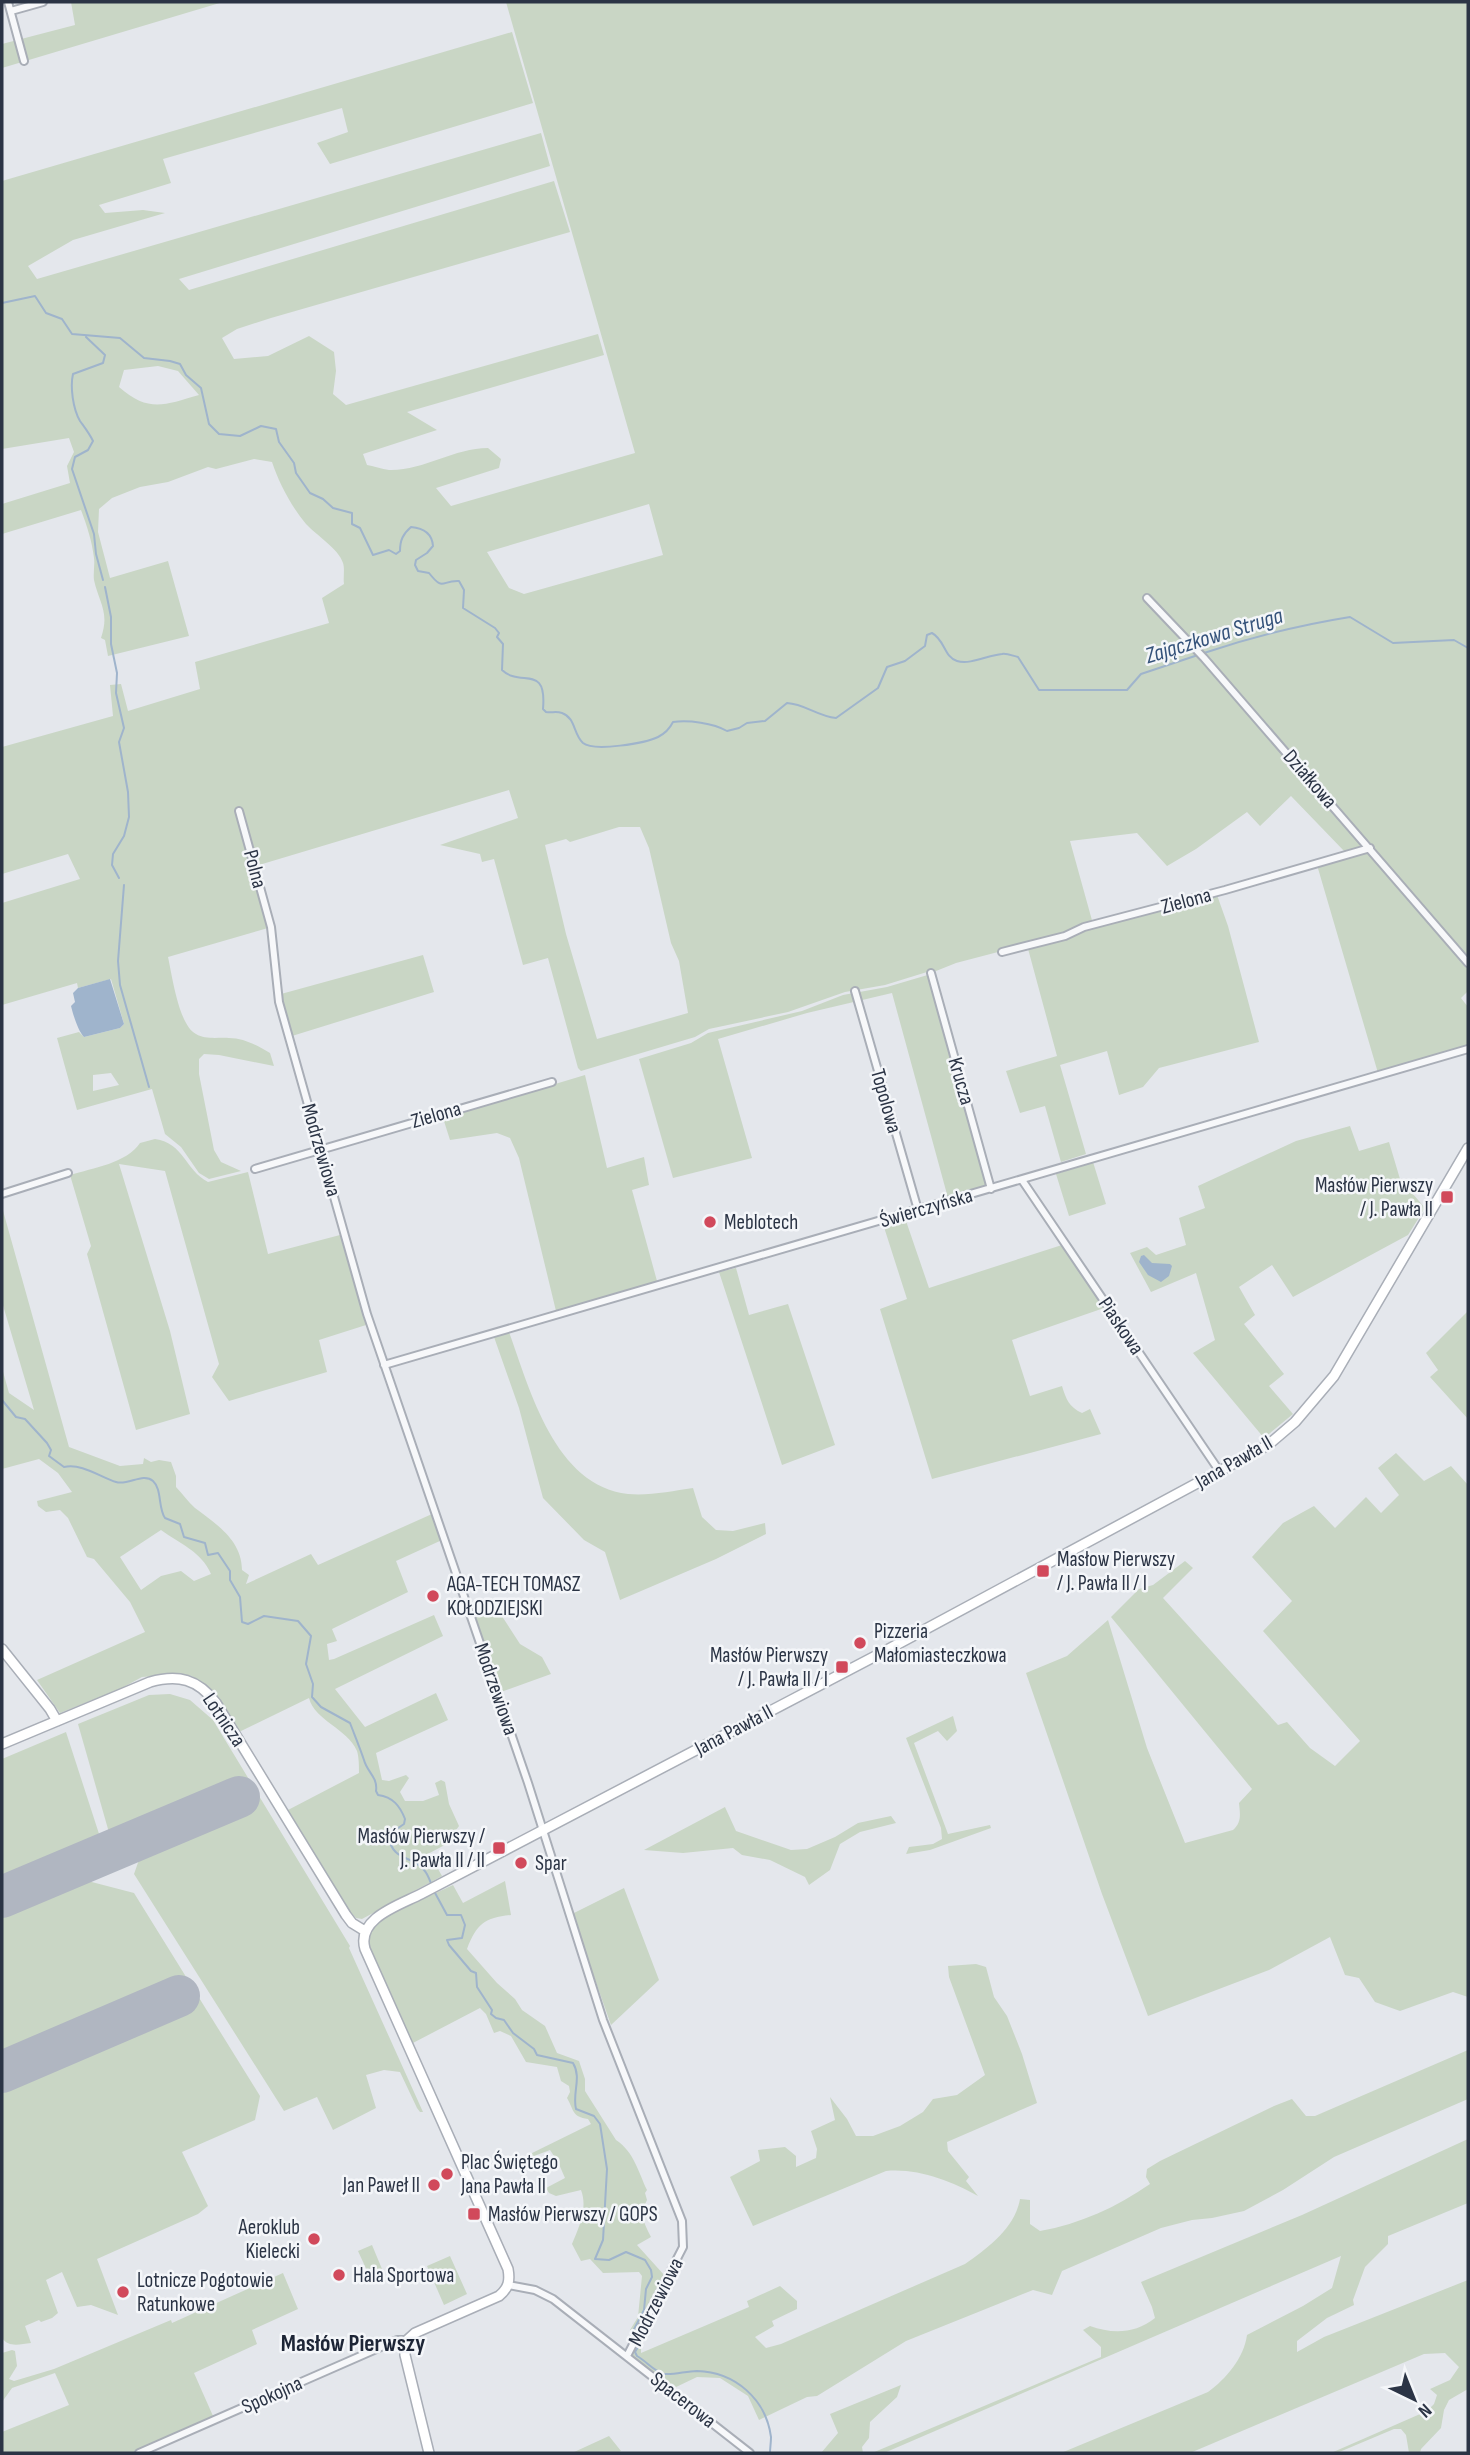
<svg xmlns="http://www.w3.org/2000/svg" width="1470" height="2455" font-family="'Sofia Sans Condensed',sans-serif">
<rect width="100%" height="100%" fill="#e4e7ec"/>
<!-- green -->
<path fill="#c9d6c5" fill-rule="evenodd" d="M71 2H223L2 68V44L75 25Z
M506 2H1468V959L1365 847 1345 852 1291 796 1260 826 1247 812 1196 849 1167 866 1137 833 1070 841 1093 924 1217 895 1228 926 1259 1042 1159 1068 1143 1087 1119 1095 1107 1051 1060 1065 1086 1154 1061 1162 1045 1106 1020 1113 1006 1071 1057 1056 1027 945 1044 940 956 963 931 973 927 972 885 985 845 992 788 1012 709 1029 695 1037 581 1071 578 1068 548 958 523 965 494 859 482 862 480 854 440 845 518 818 509 790 252 867 268 928 168 957C172 975 179 1026 196 1034 206 1040 219 1037 229 1038 244 1038 258 1046 270 1053L274 1066 219 1055 204 1054 199 1059V1074L214 1150 221 1162 241 1171 209 1179 199 1173 181 1147 165 1134 152 1089 77 1110 57 1038 79 1032 84 1037 120 1028 124 1024 111 979 78 988 77 983 2 1005V903L80 879 68 854 2 874V747L113 716 110 685 121 684 128 711 200 689 195 662 329 623 322 598 344 584C343 578 345 569 343 563 339 549 316 535 306 524 291 506 279 483 272 462L254 459 216 469 208 467 168 482 140 487 112 498 99 509 98 532 110 578 168 561 189 636 108 656 105 640 101 638C110 612 99 603 94 580 93 573 95 565 94 558 92 541 87 526 81 510L2 534V504L70 483 67 466 74 452 69 438 2 449V181L512 32 533 103 330 164 317 143 348 132 342 108 163 159 171 183 99 205 105 213 143 210 165 213 73 240 28 266 37 279 541 133 550 166 179 279 189 290 554 181 570 232 271 318 237 329 222 338 234 359 268 356 309 336 334 352 336 371 333 394 346 405 598 334 604 355 407 412 437 430 363 454 367 465C373 466 382 469 389 470 423 471 454 448 488 448L501 459 499 468 436 488 451 506 635 453ZM158 366 178 371 199 395C164 405 149 413 119 387L124 370ZM649 504 663 555 524 594 509 588 487 552ZM619 827H640L649 848 671 943 679 961 688 1013 597 1039 566 934 545 845 566 839 570 842ZM111 1073 119 1085 93 1091V1075Z
M1369 852 1468 967V991L1461 998 1468 1007V1045L1378 1073 1317 865Z
M423 955 434 992 292 1036 281 994Z
M931 974 987 1186 948 1198 892 993 807 1013 718 1039 752 1158 673 1178 639 1059 691 1043 708 1033 802 1011 843 995 887 987Z
M585 1075 607 1168 644 1157 649 1185 632 1190 657 1281 556 1311 519 1158 510 1138 497 1133 450 1140 443 1118Z
M1350 1126 1359 1151 1389 1142 1400 1179 1425 1208 1408 1235 1293 1297 1272 1265 1239 1287 1255 1315 1244 1324 1284 1374 1269 1386 1293 1414 1264 1438 1193 1353 1215 1340 1196 1273 1151 1292 1130 1253 1147 1247 1156 1255 1186 1245 1179 1218 1205 1208 1198 1186 1296 1141Z
M155 1139C184 1143 185 1170 208 1182L248 1172 268 1254 340 1235 366 1325 319 1340 327 1372 229 1401 212 1377 219 1364 165 1171 119 1164 170 1331 190 1414 136 1430 87 1254 91 1246 70 1175C93 1168 127 1163 140 1143Z
M1093 1162 1106 1204 1069 1216 1056 1174Z
M2 1207 69 1447 120 1466 143 1464 144 1458 151 1462 159 1460 171 1462 176 1476V1487C182 1493 188 1502 195 1508 216 1524 242 1540 242 1570L249 1575 246 1584 311 1554 318 1565 432 1514 442 1540 396 1561 408 1592 332 1629 337 1641 327 1644 329 1660 334 1659 434 1615 443 1636 335 1689 365 1727 436 1693 448 1720 376 1753 382 1780 389 1781 406 1775 409 1778 400 1792 405 1801H423L439 1795 435 1783 441 1780 445 1782 449 1804 459 1826 454 1833 456 1839 424 1856 434 1862 442 1876 362 1919 356 1918 350 1912 288 1810 359 1773C359 1767 359 1757 357 1751 347 1728 315 1721 309 1698L239 1732 211 1689 192 1676 182 1674 142 1677 120 1689 60 1713 37 1680 145 1632 130 1602 94 1559 87 1557 68 1518 60 1510 46 1512 38 1506 37 1501 72 1492 58 1473 39 1459 2 1469V1368L9 1393 34 1410 2 1302ZM161 1530C180 1544 201 1551 211 1574L194 1581 181 1571 161 1576 141 1590 120 1557Z
M905 1218 929 1288 1062 1245 1104 1308 1012 1340 1030 1396 1062 1386C1066 1399 1069 1407 1082 1413L1090 1409 1101 1434 932 1479 880 1309 907 1299 883 1224Z
M736 1268 749 1315 788 1304 835 1445 782 1465 719 1272Z
M1468 1311V1419L1430 1377 1438 1370 1426 1353Z
M509 1332C530 1390 555 1486 628 1494 649 1496 672 1491 693 1488L702 1517 716 1530 733 1531 765 1523 766 1534 716 1559 620 1600 605 1552 584 1540 543 1498 519 1408 494 1337Z
M1396 1453 1424 1481 1451 1466 1468 1485V1997L1453 1992 1400 2011 1375 2002 1359 1978 1345 1975 1330 1937 1269 1970 1148 2016 1102 1894 1026 1673 1067 1656 1108 1620 1147 1748 1185 1843 1233 1830C1242 1822 1240 1814 1239 1803L1252 1789 1111 1617 1139 1589 1153 1585 1185 1561 1193 1568 1163 1598 1278 1725 1287 1722 1310 1748 1335 1766 1360 1741 1263 1631 1292 1601 1252 1557 1283 1523 1314 1506 1335 1528 1366 1497 1381 1513 1399 1495 1378 1468Z
M494 1604 520 1644 542 1657 551 1674 501 1692 474 1613Z
M170 1694 190 1700 213 1720 350 1946 349 1948 423 2112H420L417 2108 400 2072 384 2070 366 2075 376 2108 333 2130 317 2097 284 2111 134 1874 140 1857 110 1836 78 1724 149 1695Z
M953 1716 957 1731 947 1741 938 1731 914 1743 948 1834 990 1825 991 1828 930 1850 906 1854 909 1847 933 1844 942 1839 941 1828 906 1738Z
M66 1732 101 1840 2 1882V1759Z
M725 1807 736 1831 791 1850 807 1849 835 1837 858 1823 891 1816 896 1823 860 1832 840 1844 830 1870 809 1885 805 1877 770 1860 742 1855 733 1848 683 1853 644 1850Z
M84 1880 134 1893 260 2096 255 2120 182 2152 208 2206 198 2214 97 2259 118 2315 91 2305 77 2307 62 2272 46 2280 58 2313 52 2318 41 2322 39 2320 25 2326 31 2343C20 2344 9 2348 2 2338V1914Z
M505 1881 511 1915C485 1918 477 1923 467 1949L497 1983 515 1999 522 2010 545 2026 557 2053 579 2061 585 2079V2091L616 2140C634 2152 638 2171 647 2190L645 2193 647 2200C639 2215 644 2223 651 2237L637 2245 665 2276 636 2335 630 2330 638 2317 642 2276 639 2272 603 2273 590 2259 581 2261 572 2244C579 2227 588 2208 581 2190L556 2196 549 2193 546 2188 565 2178 558 2162 550 2150 526 2159V2156L591 2124 588 2119C572 2117 574 2110 567 2098L570 2092 569 2086 561 2081 557 2067 526 2062 511 2036 500 2031 494 2033 486 2014 480 2008 411 2044 369 1950V1933L373 1925 382 1918 453 1885 463 1903Z
M624 1888 659 1980 611 2025 572 1914Z
M976 1964 986 1967 994 1997 1007 2016 1022 2054 1037 2103 947 2142 948 2151 969 2177 966 2181 978 2196C951 2181 918 2168 886 2171L753 2226 730 2177 760 2161 758 2150 785 2147 796 2156V2167L816 2158 817 2149 811 2131 835 2120 830 2097 847 2119 856 2136H873L900 2126 923 2112 933 2099 957 2095 985 2075 949 1977 948 1966Z
M1468 2050V2099L1334 2157 1283 2190 1244 2211 1212 2218 1192 2220 1161 2228 1062 2271 1052 2295 1033 2290 906 2341 817 2396 807 2397 759 2420 748 2396 720 2378 697 2377 674 2388 632 2356 641 2338V2353L749 2307 747 2301 780 2286 797 2301V2309L772 2321 774 2326 755 2337 766 2348 781 2344 965 2264C988 2248 1015 2228 1020 2199L1030 2200V2224L1040 2231C1080 2224 1117 2207 1150 2184L1146 2177 1147 2169 1160 2161 1274 2106 1292 2099 1306 2116H1315Z
M1468 2139V2203L1388 2236V2244L1365 2267 1353 2300 1354 2305 1327 2318 1297 2341V2352L1324 2337 1468 2280V2389L1449 2400 1444 2410 1441 2428 1421 2449 1420 2453H1409L1406 2435 1401 2429H1394L1337 2453H1331L1427 2411 1434 2404 1437 2395 1430 2389 1450 2380 1459 2367 1445 2353 1424 2354 1190 2453H1061L1208 2392C1226 2379 1244 2358 1247 2335L1303 2306 1332 2288 1341 2256 884 2453H872L1101 2357V2347L1083 2330 1090 2326C1112 2334 1135 2334 1155 2318L1152 2307 1141 2282 1302 2215Z
M352 2242 283 2273 298 2309 252 2330 257 2344 194 2373 213 2416 132 2453H2V2432L69 2405 55 2373 12 2388 2 2402V2353L12 2350 15 2351 17 2366 9 2379 14 2381 54 2369 171 2320 172 2323Z
M372 2245 382 2269 369 2275 358 2251Z
M450 2256 467 2294 444 2305 427 2266Z
M901 2385 897 2397 870 2422 869 2438 862 2447 863 2453H821L838 2433 830 2414Z
M609 2436 621 2451 617 2453H572Z"/>
<!-- water -->
<path fill="#9fb4cc" d="M110 979 124 1024 120 1028 84 1037C78 1031 73 1014 71 1006L75 1002 73 993 78 988Z
M1144 1255 1152 1263 1170 1264 1172 1266 1169 1276 1161 1282 1148 1275 1139 1262 1141 1256Z"/>
<g fill="none" stroke-linecap="round" stroke-linejoin="round">
<!-- stream -->
<path stroke="#9fb4cc" stroke-width="2" d="M2 303 35 296 46 313 62 319 72 334 120 338 144 358 170 361 180 364 186 375 201 388 209 424 219 434 240 436 261 426 276 429 279 442 294 463 296 473 310 493 323 499 333 508 352 513V524L360 528 373 555 389 550 396 554 400 551C400 540 403 534 411 527 423 528 432 533 433 546L427 553 416 560 415 565 418 571 429 573C444 592 441 580 459 581L464 590 463 608 495 628 499 633 497 637 503 644 502 670C521 688 547 663 543 709L546 712C552 713 556 711 562 713 576 718 573 734 583 743 594 752 646 743 658 737 664 734 670 728 673 722 689 720 713 723 727 731L739 728 747 723 765 721 787 703C805 704 817 716 836 718L878 688 887 667 905 661 925 646 927 635 932 633C945 640 944 657 957 661 971 665 988 655 1002 654 1007 653 1013 656 1018 657L1039 690H1127L1141 674 1198 655
M86 337 105 355 103 363 73 374C70 387 73 409 80 421 85 428 89 433 93 441L88 450 75 457 72 469 94 534 96 554 103 580
M105 587 111 617V644L117 673 116 693 124 728 119 742 128 792 129 817 124 836 113 854 112 865 119 878
M1204 653C1252 637 1300 625 1350 617L1393 643 1454 640 1468 648
M124 885 118 961 120 985 149 1087
M2 1400 16 1417 25 1419 47 1443 51 1450 49 1456 64 1467C82 1463 100 1477 116 1482 128 1486 143 1472 153 1481 162 1489 158 1508 165 1518L180 1524 184 1537 205 1543 208 1555 218 1553 230 1571V1580L240 1597 242 1622 248 1624 264 1616 298 1621 311 1636 306 1664 313 1684 312 1697 321 1707 350 1723C355 1736 360 1748 364 1760 367 1772 378 1777 376 1791L378 1795C393 1797 400 1806 405 1819L404 1824 388 1835C393 1863 411 1854 424 1870 428 1874 430 1881 432 1886
M434 1891 447 1915H461L465 1925 462 1938 447 1940 449 1945 471 1971 476 1973 477 1987 492 2010 491 2014 496 2018 504 2020 513 2033 534 2049 537 2055 573 2063C582 2078 572 2093 576 2109L594 2116 600 2124 607 2169 603 2240 595 2259 609 2260 626 2252 645 2260 651 2270 652 2277 646 2289 644 2310 631 2335 632 2339
M635 2343 638 2347 635 2352 637 2356C646 2361 655 2372 664 2374 675 2375 686 2371 697 2371 735 2372 766 2399 771 2437 771 2443 770 2448 770 2453"/>
<!-- runway -->
<path stroke="#b0b6c1" stroke-width="42" d="M2 1897 239 1797
M2 2072 179 1996"/>
<defs>
<path id="street" d="M8 2 24 61
M11 11 43 2
M1147 598 1204 658 1468 963
M239 811 271 927 279 1002 367 1314 528 1783 603 2020 682 2221 683 2247 627 2356
M1002 952 1065 936 1084 927 1225 890 1370 848
M931 973 991 1189
M855 991 918 1210
M255 1169 552 1082
M1022 1180 1220 1472
M2 1194 68 1173
M384 1365 1468 1049
M508 2285 535 2290 553 2299 750 2453
M139 2453 397 2340H406"/>
<path id="secondary" d="M2 1649 50 1709 57 1721
M2 1744 150 1682C178 1674 198 1679 216 1703L346 1915 352 1923 365 1931
M429 2453 405 2355V2342L415 2333 499 2296C509 2288 510 2280 508 2269L365 1949C356 1918 400 1905 421 1894L885 1651 1268 1445 1295 1422 1334 1376 1468 1148"/>
</defs>
<!-- street casing -->
<use href="#street" stroke="#a9aeb7" stroke-width="10"/>
<!-- secondary casing -->
<use href="#secondary" stroke="#a9aeb7" stroke-width="12"/>
<!-- street -->
<use href="#street" stroke="#f7f8fa" stroke-width="6"/>
<!-- secondary -->
<use href="#secondary" stroke="#fff" stroke-width="9"/>
</g>
<!-- markers -->
<g fill="#d1495b" stroke="#f4f6f9" stroke-width="2.5">
<rect x="1440" y="1190" width="14" height="14" rx="3.5"/>
<circle cx="710" cy="1222" r="7"/>
<rect x="1036" y="1564" width="14" height="14" rx="3.5"/>
<circle cx="433" cy="1596" r="7"/>
<circle cx="860" cy="1643" r="7"/>
<rect x="835" y="1660" width="14" height="14" rx="3.5"/>
<rect x="492" y="1841" width="14" height="14" rx="3.5"/>
<circle cx="521" cy="1863" r="7"/>
<circle cx="447" cy="2174" r="7"/>
<circle cx="434" cy="2185" r="7"/>
<rect x="467" y="2207" width="14" height="14" rx="3.5"/>
<circle cx="314" cy="2239" r="7"/>
<circle cx="339" cy="2275" r="7"/>
<circle cx="123" cy="2292" r="7"/>
</g>
<g text-anchor="middle" dominant-baseline="central" stroke-width="5" stroke-linejoin="round" paint-order="stroke">
<!-- street labels -->
<g font-size="21" fill="#2b3445" stroke="#f4f6f9">
<text transform="translate(1310 779) rotate(49)">Działkowa</text>
<text transform="translate(255 869) rotate(75)">Polna</text>
<text transform="translate(1186 901) rotate(-15)">Zielona</text>
<text transform="translate(961 1081) rotate(74)">Krucza</text>
<text transform="translate(886 1101) rotate(74)">Topolowa</text>
<text transform="translate(436 1115) rotate(-16)">Zielona</text>
<text transform="translate(321 1150) rotate(74)">Modrzewiowa</text>
<text transform="translate(926 1208) rotate(-16)">Świerczyńska</text>
<text transform="translate(1121 1326) rotate(56)">Piaskowa</text>
<text transform="translate(1234 1462) rotate(-30)">Jana Pawła II</text>
<text transform="translate(496 1689) rotate(71)">Modrzewiowa</text>
<text transform="translate(224 1720) rotate(56)">Lotnicza</text>
<text transform="translate(734 1730) rotate(-28)">Jana Pawła II</text>
<text transform="translate(656 2302) rotate(-63)">Modrzewiowa</text>
<text transform="translate(272 2395) rotate(-24)">Spokojna</text>
<text transform="translate(683 2400) rotate(38)">Spacerowa</text>
</g>
<!-- poi labels -->
<g font-size="21" fill="#2b3445" stroke="#f4f6f9" text-anchor="start">
<text x="1433" y="1185" text-anchor="end">Masłów Pierwszy<tspan x="1433" dy="24">/ J. Pawła II</tspan></text>
<text x="724" y="1222">Meblotech</text>
<text x="1057" y="1559">Masłow Pierwszy<tspan x="1057" dy="24">/ J. Pawła II / I</tspan></text>
<text x="447" y="1584">AGA-TECH TOMASZ<tspan x="447" dy="24">KOŁODZIEJSKI</tspan></text>
<text x="874" y="1631">Pizzeria<tspan x="874" dy="24">Małomiasteczkowa</tspan></text>
<text x="828" y="1655" text-anchor="end">Masłów Pierwszy<tspan x="828" dy="24">/ J. Pawła II / I</tspan></text>
<text x="485" y="1836" text-anchor="end">Masłów Pierwszy /<tspan x="485" dy="24">J. Pawła II / II</tspan></text>
<text x="535" y="1863">Spar</text>
<text x="461" y="2162">Plac Świętego<tspan x="461" dy="24">Jana Pawła II</tspan></text>
<text x="420" y="2185" text-anchor="end">Jan Paweł II</text>
<text x="488" y="2214">Masłów Pierwszy / GOPS</text>
<text x="300" y="2227" text-anchor="end">Aeroklub<tspan x="300" dy="24">Kielecki</tspan></text>
<text x="353" y="2275">Hala Sportowa</text>
<text x="137" y="2280">Lotnicze Pogotowie<tspan x="137" dy="24">Ratunkowe</tspan></text>
</g>
<!-- water labels -->
<g font-size="23" font-style="italic" fill="#34527a" stroke="#f4f6f9">
<text transform="translate(1214 636) rotate(-17)">Zajączkowa Struga</text>
</g>
<!-- quarter labels -->
<g font-size="24" font-weight="bold" fill="#1d2536" stroke="#f4f6f9">
<text x="353" y="2343">Masłów Pierwszy</text>
</g>
</g>
<!-- border -->
<rect width="1470" height="2455" fill="none" stroke="#2b3445" stroke-width="7"/>
<!-- north arrow -->
<g transform="translate(1414 2399) rotate(137)" stroke="#f4f6f9" stroke-width="5" paint-order="stroke">
<path d="M0-5L12 26L0 18L-12 26Z" fill="#2b3445"/>
<text y="-10" font-size="19" font-weight="bold" text-anchor="middle" fill="#2b3445">N</text>
</g>
</svg>
